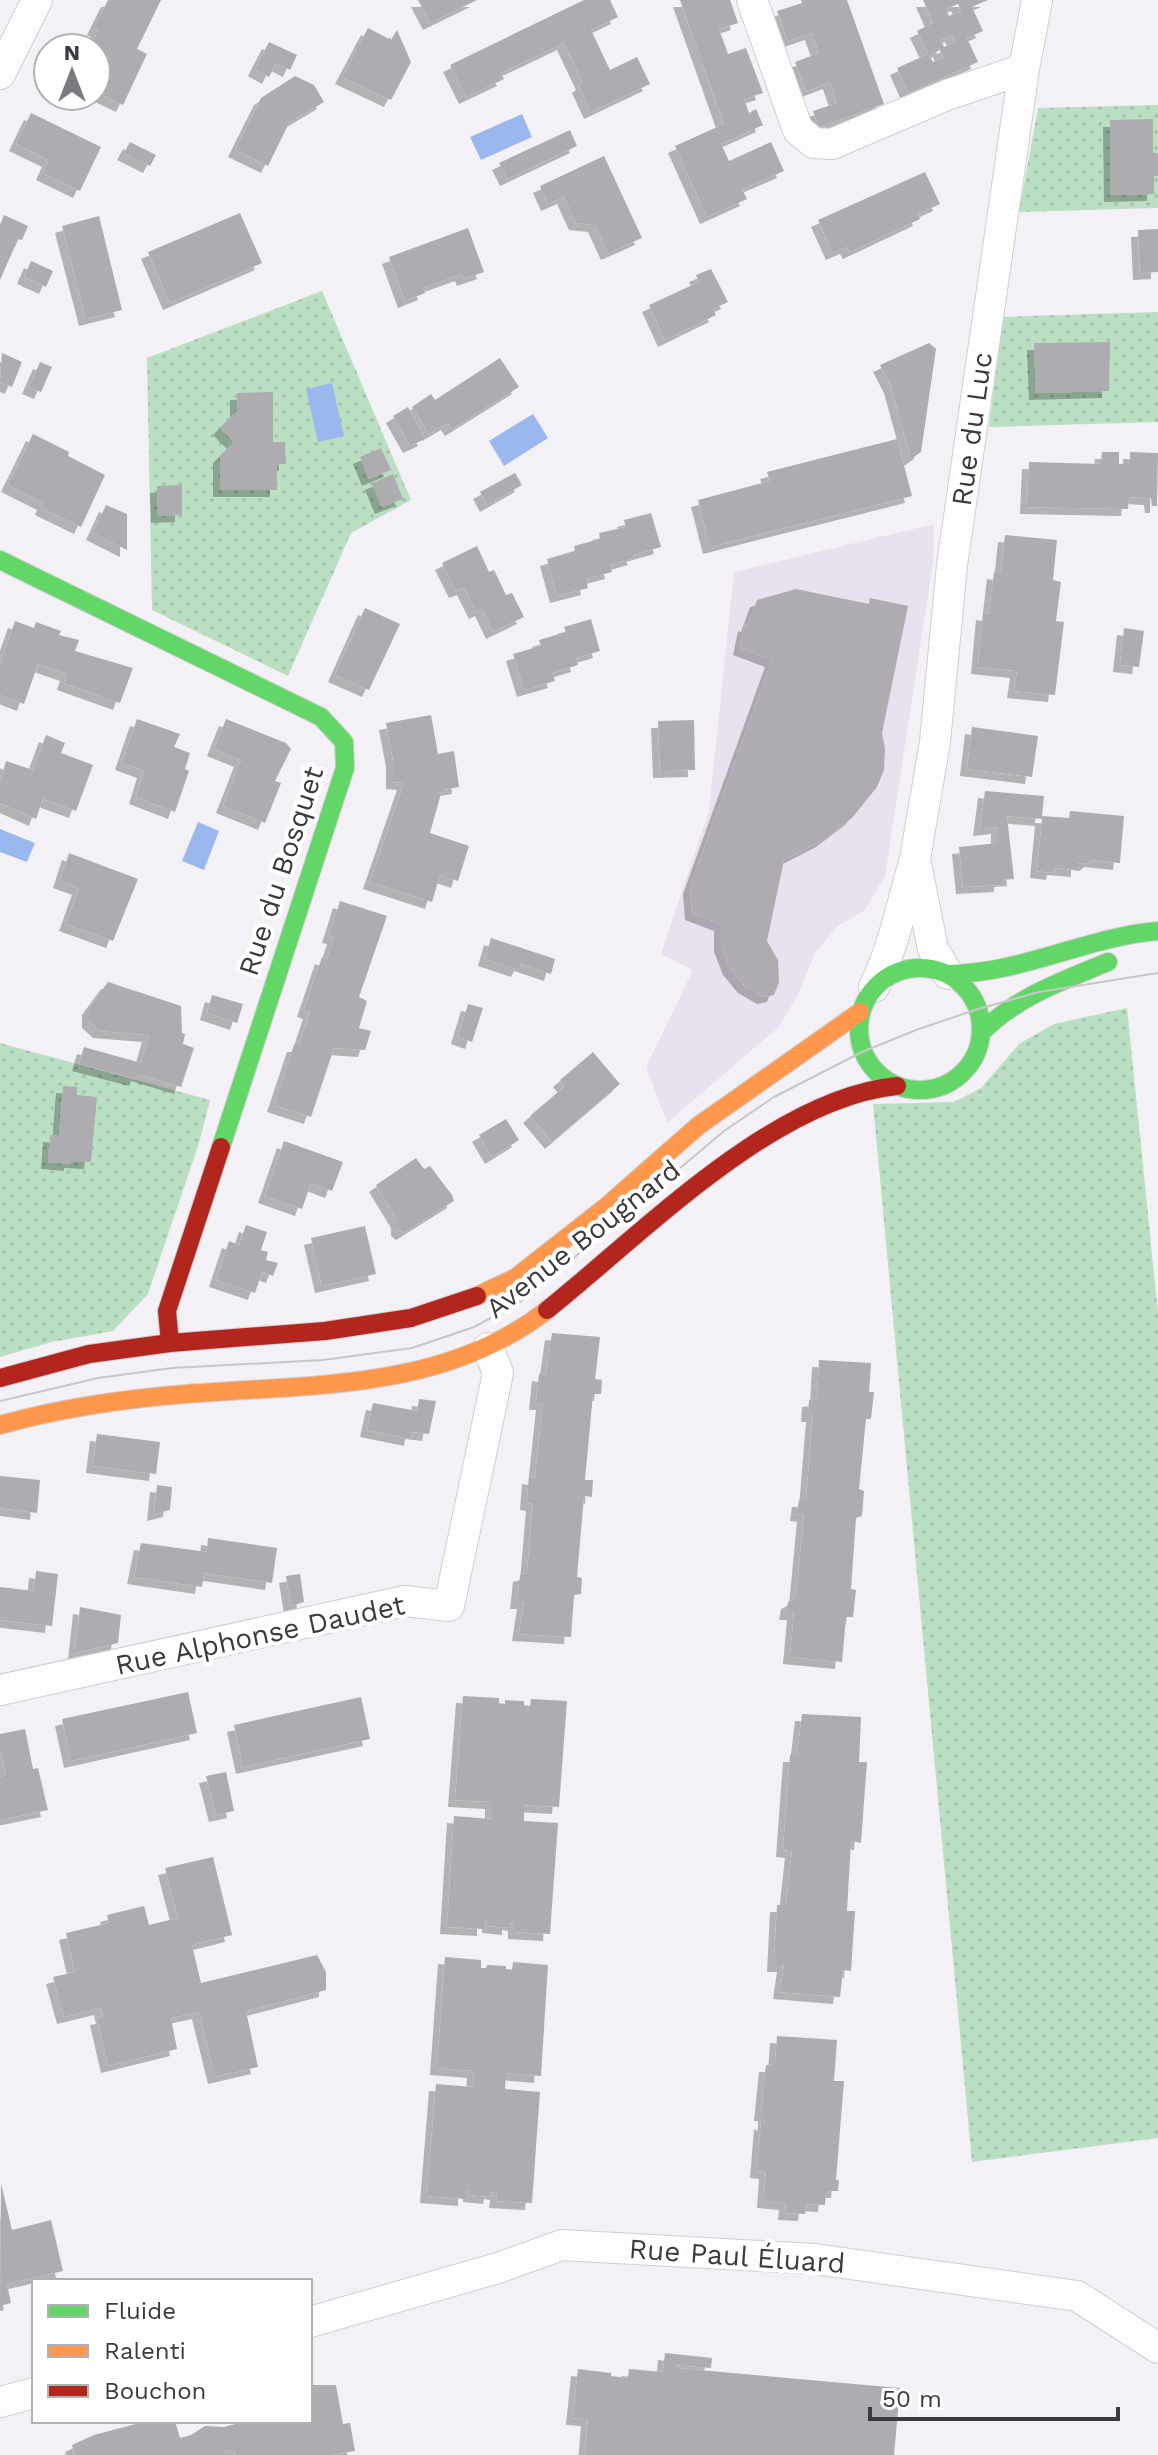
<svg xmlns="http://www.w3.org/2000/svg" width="1158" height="2455" font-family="'Work Sans',sans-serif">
<defs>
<pattern id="park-dots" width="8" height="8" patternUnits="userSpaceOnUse" patternTransform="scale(2)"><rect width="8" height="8" fill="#bbdfc3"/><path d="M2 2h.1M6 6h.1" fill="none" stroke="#a2c0a9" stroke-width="1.8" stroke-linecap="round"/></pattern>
<filter id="shadow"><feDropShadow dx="-7" dy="7" stdDeviation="0" flood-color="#0004"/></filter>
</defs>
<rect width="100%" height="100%" fill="#f4f1f6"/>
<!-- built -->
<path fill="#e9e2ee" d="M934 524 933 563 885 876 865 910 838 926 815 953 799 993 779 1027 667 1123 646 1067 693 970 661 954 709 810 734 572Z"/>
<!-- park -->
<path fill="url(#park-dots)" d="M1158 105V208L1019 212 1038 108Z
M322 291 411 500 351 533 288 676 152 610 147 358Z
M1158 312V422L989 427 1003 317Z
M1127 1008 1158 1313V2138L972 2162 873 1104 954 1102 981 1088 1019 1044 1054 1024Z
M0 1043 210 1100 199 1143 148 1294 113 1331 52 1342 0 1357Z"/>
<!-- water -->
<path fill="#9ab7ee" d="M522 114 532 137 481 160 470 137Z
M332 383 344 436 318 442 306 389Z
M533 414 548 438 504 466 489 441Z
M198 822 219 831 204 870 182 861Z
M0 829 35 843 27 862 0 852Z"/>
<!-- building -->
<path fill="#aeacb0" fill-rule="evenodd" filter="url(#shadow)" d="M108 0H161L137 49 147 54 123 105 96 92V48H89L98 30 94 28Z
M418 0H477L430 23Z
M584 0H610L618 17 591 30 610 70 637 57 650 84 591 112 579 86 583 83 564 43 501 73 504 79 466 97 450 65Z
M680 0H730L738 23 719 29 728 54 746 48 763 93 744 99 749 113 756 109 763 125 721 144 729 161 771 142 784 171 742 189 747 199 707 217 675 146 724 124Z
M801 0H847L884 104 819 127 813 111 837 103 830 82 806 91 795 62 819 53 812 33 788 41 777 11 802 3Z
M923 0H988L972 7 983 31 967 38 978 62 908 93 897 68 928 54 917 31 933 23ZM958 4 961 11 949 16 946 9ZM952 35 955 42 944 47 941 40ZM940 50 943 58 933 62 929 56Z
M368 28 391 40 397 30 411 62 391 100 342 77Z
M269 42 297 55 290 70 276 63 269 77 255 69Z
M295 76 314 85 324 102 289 123 268 166 235 150 261 98Z
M31 113 101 147 80 191 43 173 49 160 16 144Z
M1153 119V153H1158V176H1154V194L1111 195 1110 120Z
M570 130 577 146 507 179 499 163Z
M130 142 156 155 150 166 124 153Z
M604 156 642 238 608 253 595 225 576 223 564 197 548 204 540 186Z
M925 172 940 204 918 214 920 219 850 252 847 247 833 253 818 220Z
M240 213 262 263 170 303 148 252Z
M4 215 28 226 22 240 18 239 0 280V225Z
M99 216 122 310 86 319 62 226Z
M468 228 484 272 464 279 462 274 423 288 425 293 405 301 389 257Z
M1158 229V272L1140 273 1138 230Z
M31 261 53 271 46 287 24 277Z
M711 269 728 302 713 309 716 315 665 340 649 305 699 282 696 275Z
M1110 342 1109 391 1036 393 1034 343Z
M929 343 936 349 921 452 911 459 891 386 880 365Z
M2 353 22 362 12 387 0 382Z
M500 358 519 387 452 429 448 423 429 434 412 407 431 394 435 400Z
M40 362 52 367 41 392 29 387Z
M273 392V442H285L286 464H277V490H220V456L234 442 220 428 237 411V393Z
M408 407 425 439 410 446 393 416Z
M33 434 69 452 68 456 105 475 81 527 42 508 44 503 8 485Z
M897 439 912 496 710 547 698 500 770 481 767 472Z
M381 448 391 470 369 479 360 457Z
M1102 452H1119V464H1130V452L1158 453 1157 506H1152L1151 498 1129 497 1128 509 1027 507 1029 462 1101 464Z
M515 473 522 485 487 505 480 492Z
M393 474 403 499 382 507 372 483Z
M182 485V515L158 516 157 486Z
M106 505 127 514V550L93 533Z
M651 513 661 547 633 555 635 558 610 565 612 572 586 579 588 588 557 596 547 559 575 551 574 546 600 539 599 533 626 527 624 520Z
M1005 535 1057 540 1053 580 1061 582 1056 621 1064 622 1055 695 1014 691 1017 671 978 667 983 613 989 614 994 572 1001 573Z
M477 546 489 572 494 570 506 595 512 593 524 617 493 632 482 609 476 612 464 588 456 591 442 563Z
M796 589 869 604 870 598 908 606 882 733 885 749 884 770 877 787 852 818 823 840 784 860 767 941 778 960 779 982 774 995 764 997 745 986 730 968 721 945V924L692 913 690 887 772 660 740 648 745 624 748 625 757 600Z
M365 608 400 624 369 690 335 675Z
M591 619 600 651 576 658 578 665 552 673 555 681 524 690 513 654 541 646 539 640 566 632 564 627Z
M15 621 34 628 36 622 61 631 59 635 79 640 75 651 133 668 120 703 64 683 67 674 38 664 24 704 0 695V664Z
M1124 628 1144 631 1139 667 1120 665Z
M431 715 438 754 454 751 459 787 442 790 430 833 469 846 458 881 440 875 432 902 370 882 404 783 393 782V760L386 723Z
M137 719 180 734 174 747 190 753 185 769 189 771 175 812 136 797 144 771 122 763Z
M226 719 286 743 291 749 275 781 281 783 265 823 223 806 241 760 214 749Z
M694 720 695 770 660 771 658 721Z
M972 727 1038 736 1032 777 967 769Z
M46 735 65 743 61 753 93 765 76 811 43 799 36 819 0 803V782L6 761 33 770Z
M985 791 1044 796 1042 816 1069 818 1070 811 1124 816 1120 863 1091 860 1087 864 1078 863V870L1054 868 1053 873 1037 871 1042 819 1007 816 1014 879 1001 880V885L963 887 959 847 998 843V827L980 829Z
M69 853 138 879 113 941 66 924 79 888 60 881Z
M340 901 387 916 359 997 367 1001 359 1028 371 1031 365 1050 334 1048 311 1117 274 1105 294 1045H299L310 1012 304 1010 322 957 327 959 334 937 329 936Z
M491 938 555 959 551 974 521 964 518 970 485 959Z
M108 982 181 1006 182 1033 185 1034 183 1044 194 1048 181 1087 138 1074 136 1079 79 1064 84 1047 141 1063 149 1035 100 1031 89 1021V1008Z
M212 995 243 1004 237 1023 207 1013Z
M468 1004 483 1008 472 1042 458 1037Z
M593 1052 620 1084 552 1142 530 1116 565 1086 560 1080Z
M63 1086 77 1087V1095L97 1097 91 1162 71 1161V1164L48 1162 50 1135 59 1136Z
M506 1119 519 1140 492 1157 479 1135Z
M284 1141 343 1162 332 1191 311 1183 302 1209 265 1196Z
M416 1158 424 1169 430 1166 452 1195 454 1201 403 1233 398 1229V1221L376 1185Z
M246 1225 267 1232 261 1250 268 1252 266 1260 278 1263 273 1276 262 1272 255 1293 216 1280 229 1241 239 1245Z
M365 1226 376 1274 322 1286 311 1238Z
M552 1333 600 1337 595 1379 602 1380 601 1394H593L585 1480H593L592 1497 584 1496 577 1577 582 1578 581 1594 574 1595 571 1637 519 1634 524 1602H517L520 1575 527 1573 533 1504 527 1503 529 1477 535 1478 543 1403H536L539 1374 546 1375Z
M819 1360 871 1363 869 1392H874L871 1419H866L859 1489 864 1491 862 1516 856 1518 851 1589 856 1590 853 1617H846L842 1662 790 1657 794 1613H786L788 1602 796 1598 804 1515 797 1514 799 1500H806L813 1415H808L809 1400 817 1399Z
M419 1399 436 1401 429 1434 412 1432 411 1439 367 1430 373 1403 417 1411Z
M97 1434 160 1442 156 1474 93 1466Z
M0 1476 40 1480 37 1513 0 1508Z
M157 1485 172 1487 170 1510 154 1514Z
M208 1538 277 1548 272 1583 204 1573 202 1587 134 1577 141 1543 207 1552Z
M36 1571 58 1574 52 1626 0 1620V1587L34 1591Z
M300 1574 304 1602 291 1606 286 1576Z
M80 1607 121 1615 118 1643 75 1653Z
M188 1692 197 1733 71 1761 62 1719Z
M463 1696 499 1698V1703L505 1704V1700L524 1701V1705L530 1706 531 1699 567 1701 559 1807 524 1805V1821L558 1823 550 1934 515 1932V1924L509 1923V1928L489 1926V1922L484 1921V1929L447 1927 454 1816 492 1819V1802L455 1800Z
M361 1697 370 1739 243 1767 234 1725Z
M802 1714 861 1717 859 1762H867L861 1843 851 1841 847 1911H855L851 1971 843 1970 840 1997 780 1992 784 1965H774L777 1905H786L792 1851 783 1850 790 1755H797Z
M25 1729 33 1769 38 1768 48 1810 0 1820V1777L6 1775 0 1750V1734Z
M226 1772 234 1811 216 1815 206 1776Z
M213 1857 232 1935 192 1945 201 1983 317 1955 326 1972V1990L246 2011 258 2067 215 2077 199 2012 171 2018 177 2049 108 2066 97 2018 103 2017 101 2008 64 2017 53 1977 75 1972 66 1933 109 1923 107 1915 144 1906 149 1925 178 1918 165 1868Z
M445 1957 481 1960V1968H486L487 1965 506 1966V1970H512L513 1962 548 1965 541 2076 506 2073 505 2089 540 2092 532 2203 496 2201 497 2193 491 2192 490 2197 470 2195V2191L465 2190V2199L427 2196 436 2084 473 2087 474 2071 437 2068Z
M777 2036 837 2040 834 2081H844L836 2180H839L838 2191H826L825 2205 806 2204 805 2214 785 2213 786 2203 764 2201 766 2172 757 2171 761 2122 765 2124V2114H761L766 2065H775Z
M1 2183 12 2230 51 2220 63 2271 7 2284 11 2303 0 2306Z
M665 2353 712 2358 711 2368 676 2365V2368L900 2388 894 2455H585L588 2419 573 2418 578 2369 611 2373V2376L628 2378 629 2369 663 2372Z
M310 2385H336L343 2424 350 2423 355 2451 331 2455H235L234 2450 223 2452V2455H75L72 2445 94 2435 147 2421H175L180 2438 191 2435 205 2426 224 2427 235 2424 234 2421H310Z"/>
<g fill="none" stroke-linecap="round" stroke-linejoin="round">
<defs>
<path id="street" d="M752 0 798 130 814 143 832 144 947 95 1024 69
M0 74 37 0
M915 859 935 742 952 565 1024 69 1037 0
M874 987C894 947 902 902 915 859L933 949 948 974
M0 1690 405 1601 449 1606 498 1373 488 1348
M310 2322 498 2268 562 2245 815 2259 1077 2296 1158 2348
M0 2402 34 2393"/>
<path id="fast" d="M0 560 321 717 344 742 345 768 221 1147
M859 1029a61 61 0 1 1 122 0a61 61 0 1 1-122 0Z
M948 974C1021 974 1086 937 1158 931
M981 1033C1016 997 1062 981 1108 962"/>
<path id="slow" d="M477 1296 515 1278 607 1206 698 1126 860 1012
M0 1425C61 1408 123 1399 186 1394 310 1384 444 1391 547 1310"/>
<path id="jam" d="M547 1310C641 1235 773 1098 897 1086
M170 1343 167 1311 221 1147
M0 1378 89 1354 170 1343 325 1331 411 1318 477 1296"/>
</defs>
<!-- street casing -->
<use href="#street" stroke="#d0ced2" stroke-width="32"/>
<!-- fast casing -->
<use href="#fast" stroke="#d0ced2" stroke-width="20"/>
<!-- slow casing -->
<use href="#slow" stroke="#d0ced2" stroke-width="20"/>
<!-- jam casing -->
<use href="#jam" stroke="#d0ced2" stroke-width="20"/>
<!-- street -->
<use href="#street" stroke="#fdfdfe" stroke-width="30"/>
<!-- fast -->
<use href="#fast" stroke="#63d668" stroke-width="18"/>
<!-- slow -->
<use href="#slow" stroke="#ff974d" stroke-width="18"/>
<!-- jam -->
<use href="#jam" stroke="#b3261e" stroke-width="18"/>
<!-- tram -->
<path stroke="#c8c7c8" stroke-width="2" d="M0 1401 98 1378 172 1368 323 1360 412 1348 474 1327 525 1299 724 1131 774 1097 862 1052 916 1030 978 1009 1039 992 1158 973"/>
</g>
<g text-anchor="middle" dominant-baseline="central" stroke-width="8" stroke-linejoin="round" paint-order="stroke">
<!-- street labels -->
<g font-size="28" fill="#3c3a3e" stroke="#fff">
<text transform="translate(972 429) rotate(-82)">Rue du Luc</text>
<text transform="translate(281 871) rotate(-72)">Rue du Bosquet</text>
<text transform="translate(583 1239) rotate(-38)">Avenue Bougnard</text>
<text transform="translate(260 1635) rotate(-12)">Rue Alphonse Daudet</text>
<text transform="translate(737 2256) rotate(4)">Rue Paul Éluard</text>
</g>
</g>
<!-- legend -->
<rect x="32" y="2279" width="280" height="144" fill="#ffffff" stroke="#b1b0b2" stroke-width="2"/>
<rect x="48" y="2305" width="40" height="12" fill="#63d668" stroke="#b1b0b2" stroke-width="2"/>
<text x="104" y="2319" font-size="24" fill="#3c3a3e">Fluide</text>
<rect x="48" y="2345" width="40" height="12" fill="#ff974d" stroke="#b1b0b2" stroke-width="2"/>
<text x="104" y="2359" font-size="24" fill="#3c3a3e">Ralenti</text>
<rect x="48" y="2385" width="40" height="12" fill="#b3261e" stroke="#b1b0b2" stroke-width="2"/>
<text x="104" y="2399" font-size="24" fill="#3c3a3e">Bouchon</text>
<!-- north arrow -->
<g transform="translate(72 72)"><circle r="38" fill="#ffffff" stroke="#b1b0b2" stroke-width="2"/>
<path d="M0-6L14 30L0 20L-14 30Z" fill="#7c7a7e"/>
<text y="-12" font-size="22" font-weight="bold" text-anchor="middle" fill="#3c3a3e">N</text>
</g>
<!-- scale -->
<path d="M870 2407v12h248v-12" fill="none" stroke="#3c3a3e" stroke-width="4"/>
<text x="882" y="2407" font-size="24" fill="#3c3a3e" stroke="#ffffff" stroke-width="6" paint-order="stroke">50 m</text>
</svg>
